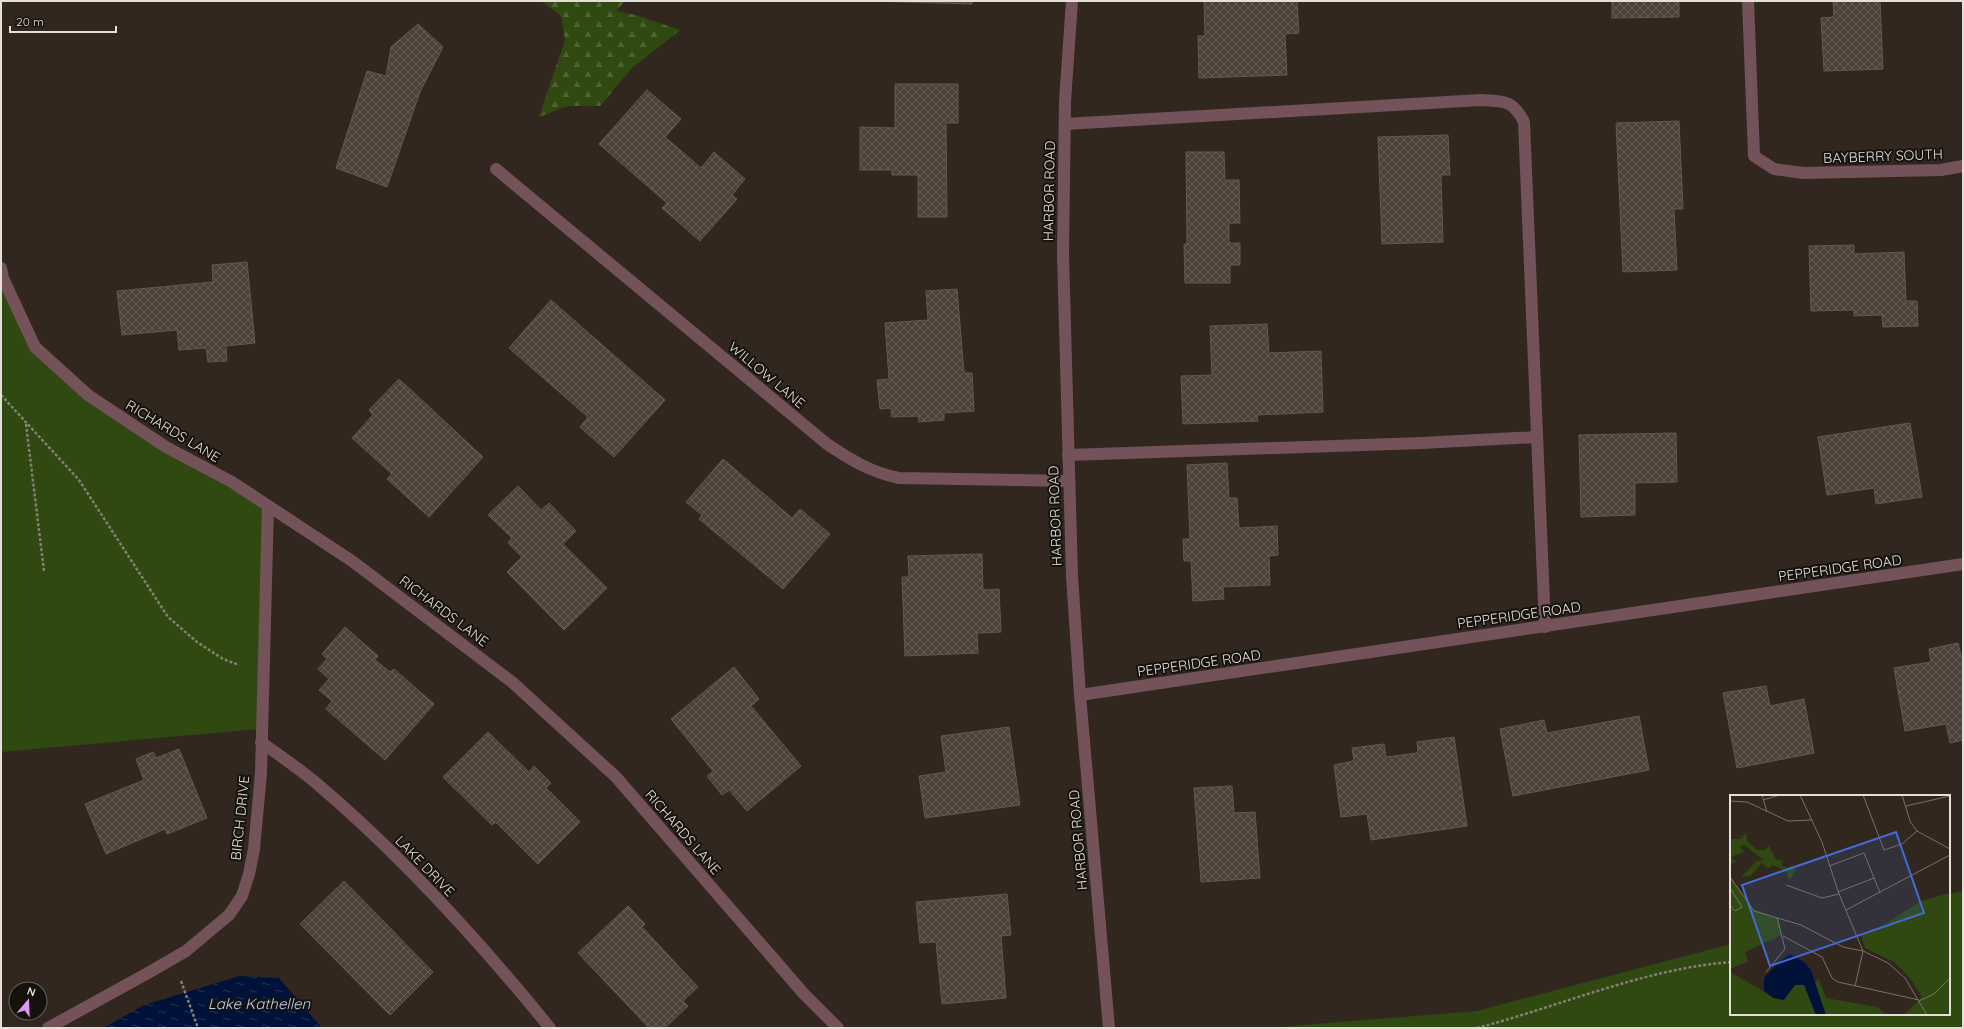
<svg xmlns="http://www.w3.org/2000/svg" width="1964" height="1029" font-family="Quicksand,sans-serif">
<defs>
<pattern id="forest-firs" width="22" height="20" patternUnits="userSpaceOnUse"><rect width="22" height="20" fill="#304910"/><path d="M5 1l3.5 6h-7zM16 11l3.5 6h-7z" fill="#4e6332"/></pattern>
<pattern id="water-ripples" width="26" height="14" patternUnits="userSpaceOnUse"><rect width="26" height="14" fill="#001239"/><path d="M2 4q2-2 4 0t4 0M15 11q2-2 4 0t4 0" fill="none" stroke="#253455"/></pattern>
<pattern id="building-cross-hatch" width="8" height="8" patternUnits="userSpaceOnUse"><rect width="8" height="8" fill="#4d4239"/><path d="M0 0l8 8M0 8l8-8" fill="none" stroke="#665d55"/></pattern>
</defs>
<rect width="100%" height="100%" fill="#31271f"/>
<!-- grass -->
<path fill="#304910" d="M1 253 8 294 48 363 264 508 258 729 1 752Z
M1963 891V1028H1266L1477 1011 1731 944V1014H1949V894Z"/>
<!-- forest -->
<path fill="url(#forest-firs)" d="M541 1H625L616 11 636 15 680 30 631 69 600 106H568L539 117 565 40 561 16Z"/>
<!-- water -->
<path fill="url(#water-ripples)" d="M239 976 279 978 322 1028H103L144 1005Z"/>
<!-- building -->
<path fill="url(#building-cross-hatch)" stroke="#63584e" d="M872 1H972V4Z
M1204 1H1297L1299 33 1285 34 1287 75 1199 78 1198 36H1205Z
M1612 1H1679V17L1612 18Z
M1833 1H1880L1883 69 1824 71 1821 18 1834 17Z
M418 24 443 47 420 92 387 187 336 168 367 71 386 76 391 47Z
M895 84H958V123H946L947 217H918V175H892V170H860V127L895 128Z
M647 90 681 119 665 137 701 168 714 152 745 179 732 195 737 199 700 241 662 208 667 203 599 144Z
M1679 121 1683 209H1674L1677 270 1623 272 1616 123Z
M1448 135 1450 175H1441L1443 242 1382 244 1378 137Z
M1186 152H1224L1225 180H1239L1240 223H1229V243H1240V265H1230V283H1185L1184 244H1187Z
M1854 245V254L1904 252 1906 301H1917L1918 326 1883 327 1882 315 1854 316V310L1811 311 1809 246Z
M247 262 255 343 226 346 227 361 208 362 206 348 179 350 177 330 122 335 117 291 213 282 212 265Z
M957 289 964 373H972L974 411 944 413V420L919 422 918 416 892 417 891 408 880 409 877 380 889 379 885 323 928 320 926 291Z
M551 300 665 400 614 457 580 427 588 417 509 348Z
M1267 324 1269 353 1321 351 1323 412 1257 415 1258 421 1183 424 1181 376 1212 375 1210 326Z
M399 379 483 457 429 517 387 479 392 474 352 438 373 415 369 410Z
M1910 423 1922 497 1876 504 1874 488 1827 495 1818 437Z
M1676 433 1677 482 1635 483V515L1581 517 1579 435Z
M723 459 792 518 800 509 830 534 783 589 699 519 702 515 686 502Z
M1227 463 1229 498H1237L1239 528 1277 526 1278 555 1269 556 1270 585 1223 587 1224 599 1193 601 1191 561H1184L1183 539H1190L1187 465Z
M518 486 541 510 549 503 576 531 563 544 607 588 564 630 507 572 522 557 508 543 512 538 488 515Z
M982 554 983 590 999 589 1001 632 977 633 978 653 905 656 902 577H909L908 556Z
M345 627 378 656 375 660 390 672 394 669 434 704 385 760 326 709 332 701 319 690 329 679 318 669 327 659 322 654Z
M1958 643 1961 656H1963V740L1950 743 1946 724 1905 731 1894 668 1931 662 1929 649Z
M734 667 759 699 751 706 801 766 747 811 729 790 722 795 707 776 713 771 671 719Z
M1766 686 1770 706 1804 699 1814 753 1737 768 1723 693Z
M1639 716 1649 770 1513 796 1500 729 1544 720 1547 733Z
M1009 727 1020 805 925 818 919 776 946 772 941 736Z
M488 732 529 772 534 766 551 783 546 788 580 822 538 864 496 822 492 825 443 777Z
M1454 737 1467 826 1371 840 1367 814 1341 817 1334 765 1354 761 1352 748 1384 744 1386 757 1418 753 1417 742Z
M179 749 207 818 167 834 165 829 106 854 85 804 144 780 136 759 153 752 156 758Z
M1232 786 1234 813 1255 812 1260 878 1201 882 1194 788Z
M344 881 433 972 390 1015 300 924Z
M1007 894 1011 935 1001 936 1006 998 942 1004 936 942 920 943 916 902Z
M628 906 645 924 642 927 698 987 683 1001 688 1006 665 1028H649L578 953Z"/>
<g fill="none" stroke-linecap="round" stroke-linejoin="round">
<!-- path -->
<path stroke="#867e77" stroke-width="2.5" stroke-dasharray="3 2" stroke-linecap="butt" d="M1 395 79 480 168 617 197 642 223 659 239 665
M26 424 44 571
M181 981 198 1028
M1477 1028C1561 1006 1643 969 1731 962"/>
<!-- lane -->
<path stroke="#745259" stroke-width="12" d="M1065 124 1481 100C1504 101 1513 100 1524 122L1545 627
M1068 455 1421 443 1537 437"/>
<!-- street -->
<path stroke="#745259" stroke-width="12" d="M1072 1 1065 101 1063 255 1072 576 1080 695 1109 1028
M1748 1 1754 156 1774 169 1803 173 1941 170 1963 166
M496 169 827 444C851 460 870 472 899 478L1069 481
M1 268 3 278 35 347 88 395 166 447 232 482 352 561 512 682 616 777 804 994 838 1028
M1080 695 1963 564
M261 742C279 755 298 768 315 782 399 853 481 943 550 1028
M48 1028 148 973 186 951 229 915 242 896 249 874 254 849 261 773 268 506"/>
</g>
<g text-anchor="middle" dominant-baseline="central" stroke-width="4" stroke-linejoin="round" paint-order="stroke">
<!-- street labels -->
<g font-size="14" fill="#e5dfd9" stroke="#15110d">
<text transform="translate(1883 156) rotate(-2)">BAYBERRY SOUTH</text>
<text transform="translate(1049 191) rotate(-89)">HARBOR ROAD</text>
<text transform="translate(767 375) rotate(40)">WILLOW LANE</text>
<text transform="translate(173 431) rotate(31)">RICHARDS LANE</text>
<text transform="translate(1055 516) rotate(-92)">HARBOR ROAD</text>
<text transform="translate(1840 568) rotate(-8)">PEPPERIDGE ROAD</text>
<text transform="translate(444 611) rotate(37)">RICHARDS LANE</text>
<text transform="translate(1519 615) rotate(-8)">PEPPERIDGE ROAD</text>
<text transform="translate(1199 663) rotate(-8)">PEPPERIDGE ROAD</text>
<text transform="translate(240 818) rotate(-84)">BIRCH DRIVE</text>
<text transform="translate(683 832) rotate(49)">RICHARDS LANE</text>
<text transform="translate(1078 840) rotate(-95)">HARBOR ROAD</text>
<text transform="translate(425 866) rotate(46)">LAKE DRIVE</text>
</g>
<!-- water labels -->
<g font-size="15" font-style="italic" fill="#b9d0f2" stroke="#15110d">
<text x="259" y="1003">Lake Kathellen</text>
</g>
</g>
<!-- overview -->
<g transform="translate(1730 795)">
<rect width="220" height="220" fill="#31271f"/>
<path d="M0 81 21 113 47 123 52 140 15 157 18 166 0 174 2 178 43 202 65 190 89 185 96 203 147 212 157 220H0ZM220 98V220H174L192 202 180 183 164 167 135 153 131 140 155 129 191 106Z" fill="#304910"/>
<path d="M16 38 17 46 27 55H34L39 51 45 64 52 66V71L58 73 64 69 61 74H66L62 82 58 85 57 76 42 70 38 74 32 68 20 81 11 82 27 66 34 65 14 50 10 52 14 57 3 61 1 63 6 67 0 69V44H10Z" fill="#304910"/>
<path d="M14 116 21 130 17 132 23 130 30 144 8 154 13 165 0 171V137L1 139 8 136 1 122Z" fill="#304910"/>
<path d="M60 159 74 167 81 175 96 220H86L74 190H65L54 205 43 203 34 196V183L51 165Z" fill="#001239"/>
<path fill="none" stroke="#797169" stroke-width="1" d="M32 0 37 17M70 0 92 47 109 99 133 156 158 168 175 183 197 220M133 0 154 55 172 49 187 36M172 0 180 26 187 36 220 54M33 5 50 0M0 6 17 7 58 26 81 25M176 11 220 1M99 71 134 58 150 98M0 82 24 116 71 130 113 152 133 156 125 191M56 90 92 103 109 99M0 93 12 112 5 116 0 110M108 97 144 83M116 115 220 60M53 141 92 162 102 183 108 187 189 205M36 177 55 154 47 122M189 206 204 199 220 183"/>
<path fill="#456bd8" fill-opacity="0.15" stroke="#456bd8" stroke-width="2" d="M166 37 194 118 40 171 12 90Z"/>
<rect width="220" height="220" fill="none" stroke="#e5dfd9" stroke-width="2"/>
</g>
<!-- border -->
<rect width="1964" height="1029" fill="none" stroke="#e5dfd9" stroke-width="4"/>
<!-- north arrow -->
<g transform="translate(28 1001) rotate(19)"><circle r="19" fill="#15110d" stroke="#68635f"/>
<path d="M0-3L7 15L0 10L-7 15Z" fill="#da9af6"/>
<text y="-6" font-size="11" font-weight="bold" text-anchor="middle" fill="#e5dfd9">N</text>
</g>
<!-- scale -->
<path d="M10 26v6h106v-6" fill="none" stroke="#e5dfd9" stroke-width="2"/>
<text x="16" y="26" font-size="12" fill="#e5dfd9" stroke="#15110d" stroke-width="3" paint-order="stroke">20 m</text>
</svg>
